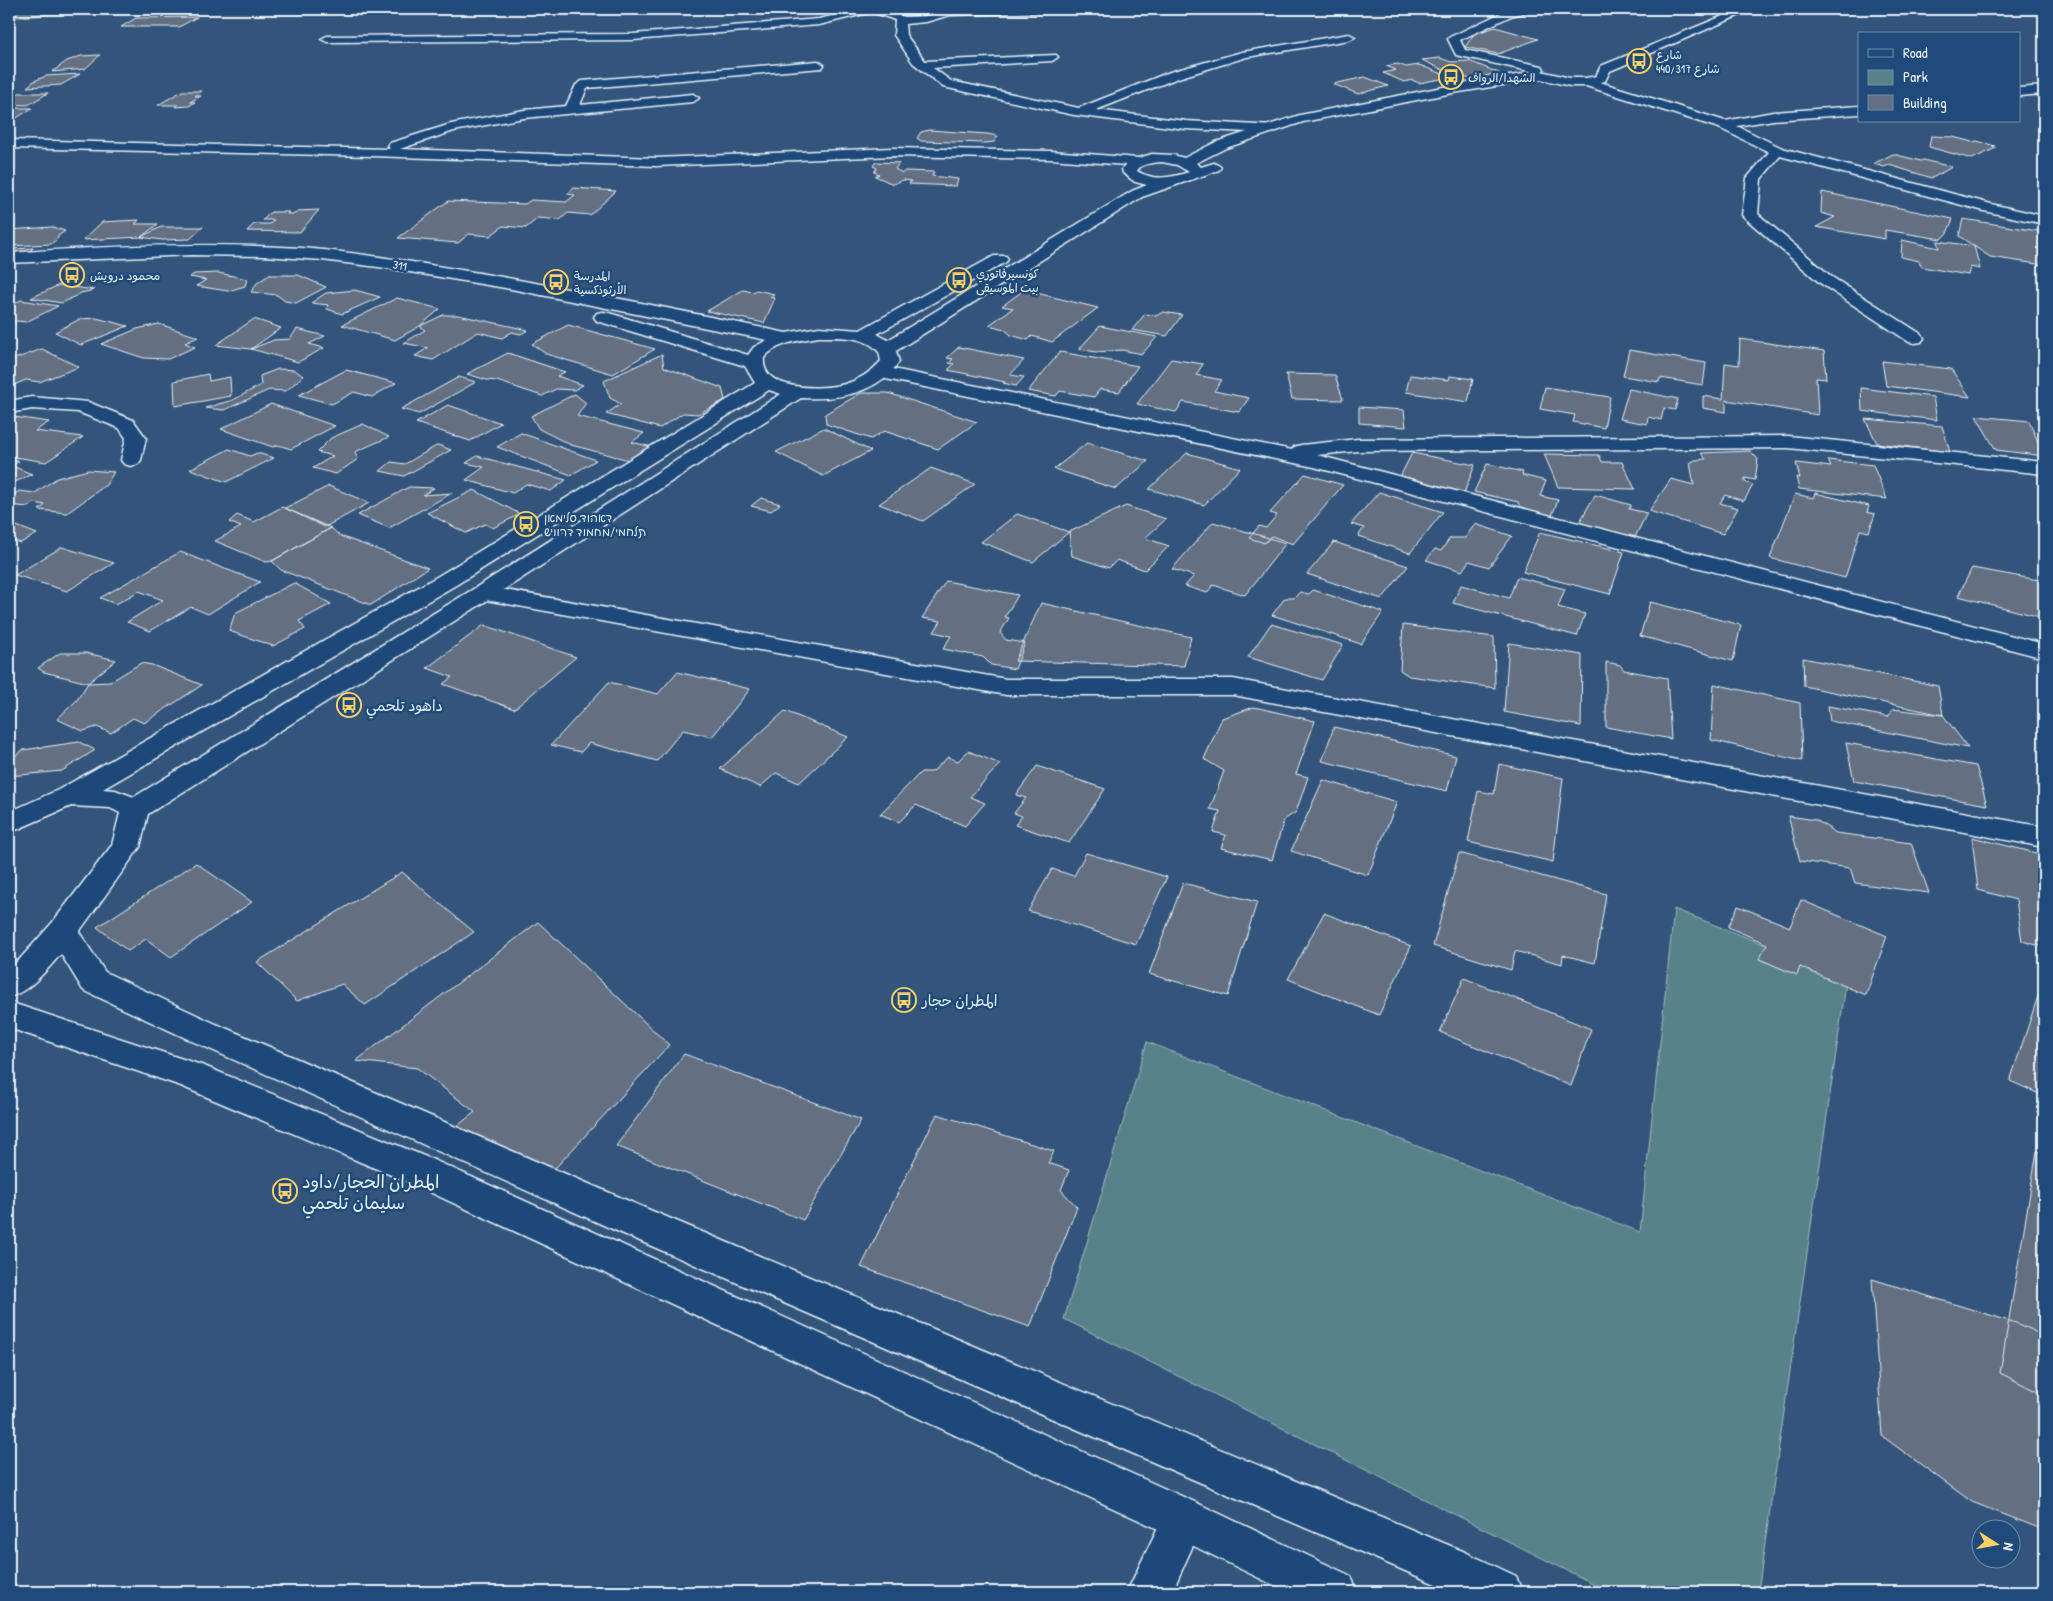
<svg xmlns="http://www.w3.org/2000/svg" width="2053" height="1601" font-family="'Patrick Hand','Playpen Sans Arabic','Playpen Sans Hebrew',sans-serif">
<rect width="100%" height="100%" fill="#33557c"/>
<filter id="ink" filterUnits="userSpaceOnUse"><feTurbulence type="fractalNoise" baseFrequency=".02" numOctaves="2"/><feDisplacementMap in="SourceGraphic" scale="10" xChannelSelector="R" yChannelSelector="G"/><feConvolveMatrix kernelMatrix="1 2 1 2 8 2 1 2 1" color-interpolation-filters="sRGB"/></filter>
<g filter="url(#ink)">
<!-- green -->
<path fill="#598289" stroke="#a0bac0" d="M9 9H118L9 18Z
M1674 909 1847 977 1758 1592H1610L1064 1319 1147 1042 1640 1232Z"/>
<!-- building -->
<path fill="#636f82" stroke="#e8f1f8" d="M197 17 179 27H121L136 18Z
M1495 27 1538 39 1498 54 1465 47 1476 31 1480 32Z
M100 55 85 69 52 72 67 61 81 56Z
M1440 58 1451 62 1469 61 1499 73 1470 79 1443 70 1422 60Z
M1398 64 1406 67 1419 65 1451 77 1419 83 1412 80 1404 82 1383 73 1396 70 1386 66Z
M80 74 61 85 27 87 34 81 46 76Z
M1365 77 1388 86 1358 94 1333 84Z
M182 91H202L195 96H201L190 102H195L189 106 175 107 178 105H158Z
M19 93H48L28 105 9 104V101Z
M9 108H32L9 123Z
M929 130 987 134 998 136 994 142 986 143 921 141 917 138 921 132Z
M1931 136 1953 137 1972 142 1977 141 1995 146 1992 147 1996 148 1972 159 1929 147Z
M1893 154 1921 161 1923 160 1952 167 1932 178 1889 165 1884 167 1873 164Z
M876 162 899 163 895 169 902 173 905 171 934 172 932 176 958 179 956 186 909 184 911 181 903 180 893 184 875 176 879 174 874 172 877 168 873 166Z
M574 188 616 191 590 215 568 213 560 220 538 218 526 228 503 226 490 236 469 234 458 243 398 238 448 201 525 204 531 200 566 202 575 195 567 194Z
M1822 192 1953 219 1947 233 1941 239 1885 230V239L1816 227 1835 217 1821 213Z
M319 210 300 232 247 231 254 224H270L274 220H263L271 212H289L287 214H295L298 211Z
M1963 219 2044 232V265L1990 257 1959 236Z
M139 220 135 224H158L141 237 83 240 102 222Z
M52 227 65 231 58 236V238L51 244 9 246V230Z
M161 227H203L190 239 162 240 141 237Z
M1902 240 1939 248 1937 241 1974 246 1980 269 1970 267 1968 275 1922 267 1919 261 1901 257Z
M33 248 30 251 9 252V249Z
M219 273 247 279 245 286 228 291 196 286 206 280 190 277 194 274Z
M269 275H298L326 287 296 303 285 301 277 295 251 292 257 283Z
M59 285 94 290 81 293 62 303 31 298Z
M355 290 380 297 342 314 327 309 328 305 311 303 326 293Z
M743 290 753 292 757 290 774 294 770 297 775 298 764 323 707 311Z
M1024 290 1098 308 1052 342 1032 336 1028 340 1011 335 1004 329 989 325 1013 308 1002 306Z
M397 298 440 309 420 326 395 340 342 325Z
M21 300 58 306 26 322 17 321 9 325V306Z
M1163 312 1182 315 1167 336 1132 330 1145 314 1156 316Z
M443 315H458L528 330 521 334 512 332 502 338 478 332 433 360 415 356 428 348 404 343 425 330 420 326Z
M96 318 128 326 81 345 55 332 80 319Z
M254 319 281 328 251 349 216 345Z
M159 324 198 337 185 343 195 347 168 359 144 358 101 344 137 329Z
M568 325 655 349 613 374 546 354 532 344Z
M1100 326 1157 337 1142 354 1122 350 1096 352 1079 349Z
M297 329 325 336 309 344 324 348 298 362 251 349 274 340 290 339Z
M1740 339 1824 351 1826 379 1816 378 1818 415 1726 400V412L1703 408V396L1723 399 1725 363 1739 365Z
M959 347 1024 360 1010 375 1024 377 1016 386 1003 383 1005 382 948 370 954 364 949 363 953 359 947 358Z
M42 349 79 367 39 382 26 380 9 387V361Z
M1629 350 1706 363 1703 385 1660 378 1659 382 1623 376Z
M1060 352 1138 366 1119 392 1100 389 1094 397 1060 391 1056 396 1028 391Z
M508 353 565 372 557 376 583 385 574 390 556 389 542 396 497 381 487 380 467 374Z
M662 354 664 367 722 388 725 400 698 414 683 413 660 428 606 414 621 404 610 398 604 381Z
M1171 359 1203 364 1196 375 1222 380 1214 391 1249 398 1239 412 1183 402 1176 412 1137 404Z
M1882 361 1951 369 1970 397 1886 386Z
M278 369 295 370 303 376 286 391 269 390 224 410 205 408 233 400 261 385 260 376Z
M346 370 396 383 372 397 354 392 332 404 299 395Z
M208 374 209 381 230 377 231 396 175 406 174 381Z
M1286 374 1335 375 1343 400 1292 399Z
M1410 375 1449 380 1450 376 1473 379 1468 402 1406 392Z
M459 377 476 382 419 414 401 409Z
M1545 387 1610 397 1604 428 1573 422 1575 415 1540 409Z
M1861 388 1933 397 1937 420 1862 411Z
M1629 389 1678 399 1675 410 1664 408 1661 420 1648 417 1647 424 1620 419Z
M861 393H888L977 422 938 449 884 431 871 439 826 424 825 414Z
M575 394 586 403 577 416 644 433 632 442 652 447 633 461 571 445 539 429 531 416Z
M271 404 335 426 291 449 278 445 273 447 221 429Z
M448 405 501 423 470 441 416 423Z
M1359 407 1404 410 1406 427 1359 423Z
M1976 416 2029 421 2044 456 1996 450Z
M14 417 49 422 35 431 83 437 46 462 9 456V420Z
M1865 419 1942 426 1950 452 1877 443Z
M363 424 389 437 355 452 358 459 336 474 313 468 333 456 317 452 331 438Z
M824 428 871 451 823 476 776 452Z
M521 433 596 460 571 475 497 447Z
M1087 443 1148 461 1116 489 1054 469Z
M438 445 451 450 404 476 380 471 391 462 405 464Z
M229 449 250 456 257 453 274 458 226 482 190 469Z
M1750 451 1758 459 1755 480 1745 478V482L1753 485 1744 501 1725 495 1720 503 1738 508 1723 534 1649 511 1671 479 1694 485 1690 463 1695 460 1706 459 1701 453Z
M1187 453 1240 468 1204 505 1149 489Z
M1412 453 1475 465 1464 493 1399 479Z
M1544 454 1599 455 1602 462H1622L1635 489 1558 487Z
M477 456 566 480 551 491 526 484 513 493 466 480 484 467 466 463Z
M9 460 19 461 12 466 32 474 9 485Z
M1828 460 1873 465 1887 499 1799 489 1796 477 1800 478 1796 463 1831 467Z
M1487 464 1523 472 1522 475 1546 481 1540 496 1558 500 1550 521 1524 515 1518 502 1474 492Z
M931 468 975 484 923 521 879 504Z
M88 470 114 472 106 485 67 513 39 510 45 505 34 503 28 507 9 505V498L19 491 35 493 57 478Z
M1305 474 1343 485 1293 544 1271 536 1265 543 1249 538 1259 526 1266 528 1277 515 1270 513Z
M329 486 369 503 325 527 285 508Z
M409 487 434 488 423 495 452 493 389 528 358 515Z
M474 490 520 514 493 528 485 524 466 533 427 513Z
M1379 492 1443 512 1410 553 1358 536 1364 528 1351 524Z
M1815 493 1869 506 1867 512 1875 514 1869 532 1860 530 1845 578 1770 558 1795 494 1813 498Z
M1595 495 1631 505 1629 509 1647 513 1635 537 1576 528Z
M761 498 780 504 771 511 751 506Z
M1126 506 1166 519 1145 538 1169 546 1145 570 1117 560 1109 568 1072 556 1069 532Z
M282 507 331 528 272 561 266 562 215 541 241 527 229 522 237 515 254 522Z
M1017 514 1069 532 1033 562 981 542Z
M1213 522 1286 543 1245 595 1213 585 1207 593 1185 586 1194 576 1172 569Z
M9 523 37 534 20 543 9 539Z
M1475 524 1512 536 1489 567 1469 561 1462 571 1426 560 1435 549 1441 551 1450 538H1465Z
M331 528 340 536 428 568 371 605 281 570 272 561Z
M1540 532 1624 552 1610 594 1523 572Z
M1334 542 1408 566 1382 599 1307 574Z
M62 547 114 563 67 591 15 575Z
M180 552 260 582 208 614 191 607 150 631 127 622 163 600 139 591 116 604 100 598Z
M1972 568 2044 581V618L1958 596Z
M1517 577 1565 589 1558 607 1585 614 1577 636 1453 603 1461 585 1509 598Z
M946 581 1018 595 1005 617 1009 618 1000 633 1006 640 1025 643 1015 669 991 665 983 657 943 649 951 636 934 632 941 621 922 618Z
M294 583 331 604 299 621 305 629 273 646 229 631 235 613Z
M1313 590 1383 612 1361 644 1272 615 1285 598H1294L1300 592 1309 594Z
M1650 602 1741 625 1733 661 1640 636Z
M1041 603 1191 637 1184 666 1015 661Z
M1271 624 1343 645 1322 680 1248 657Z
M484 625 576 657 514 709 443 684 452 677 427 668Z
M1403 625 1494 637 1495 688 1409 676 1400 670Z
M1509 643 1582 655 1581 726 1504 712Z
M60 653H86L116 660 88 683 44 672 38 668Z
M1803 658 1938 686 1943 715 1804 686Z
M1606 662 1620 665 1624 670 1667 678 1671 739 1606 727Z
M141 663 152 665 202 685 144 723 133 718 111 733 97 727 83 731 57 719 77 700 88 683 110 682Z
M677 672 750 689 712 737 683 730 657 761 589 743 581 752 551 745 609 682 658 694Z
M1714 684 1800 703 1802 761 1711 740Z
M1828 706 1888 717 1893 709 1943 715 1968 748 1830 721Z
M1254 707 1315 721 1296 774 1308 777 1296 812 1284 820 1272 860 1221 848 1226 835 1213 832 1220 811 1210 809 1224 771 1204 759 1222 718Z
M785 711 848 737 799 783 776 773 760 787 720 769Z
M1334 727 1456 756 1447 791 1322 761Z
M79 742 95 750 62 771 9 776V760L23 750Z
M1846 743 1976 766 1987 805 1854 781Z
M968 751 1000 764 970 797 985 803 965 826 916 805 899 822 880 814 921 772H932L948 757 958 761Z
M1499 764 1563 778 1553 862 1468 842 1478 791 1494 794Z
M1037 766 1105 789 1069 843 1015 825 1022 816 1014 813 1026 798 1016 795Z
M1323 780 1397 802 1368 875 1291 851Z
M1788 816 1816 820 1836 833 1911 843 1929 893 1855 883 1850 868 1800 861Z
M1972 837 2044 855V947L2022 941 2016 900 1978 890Z
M1086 853 1167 877 1136 944 1028 911 1052 869 1074 876Z
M1459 853 1606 894 1595 963 1563 955 1562 964 1515 951 1511 970 1433 946Z
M196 863 252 902 171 957 146 939 128 951 97 927Z
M402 872 474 932 365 1005 342 984 297 1001 257 962Z
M1183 883 1257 902 1228 996 1149 974Z
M1801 900 1887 936 1866 995 1800 967 1797 975 1759 959 1767 944 1728 927 1738 906 1790 927Z
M1324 913 1411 946 1379 1015 1288 979Z
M538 922 669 1045 535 1190 456 1127 475 1112 417 1068 356 1061Z
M1464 978 1591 1029 1571 1086 1440 1032Z
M2042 984 2044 985V1096L2010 1081Z
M684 1054 861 1120 803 1220 616 1146Z
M937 1114 1054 1151 1048 1163 1069 1170 1061 1190 1077 1207 1030 1327 861 1267Z
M2037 1151 2044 1154V1395L2000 1373Z
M1872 1279 2016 1323 2044 1336V1530L1972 1502 1882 1436Z"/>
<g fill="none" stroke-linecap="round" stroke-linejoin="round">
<defs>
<path id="minor" d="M861 9H882L905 17 925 16 949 9H1052L1047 12 950 15 926 22 905 24 906 35 925 61 1056 55 1058 57 1052 61 933 68 951 81 1079 108 1170 72 1242 52 1349 34 1355 37 1349 40 1247 57 1178 78 1096 110 1186 121 1274 126 1276 129 1274 132 1269 133 1186 129 1074 115 943 87 913 63 894 35 895 20 872 12 819 25 633 40 327 42 321 39 327 36 633 34 819 19Z
M1515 9H1531L1530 11 1511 16 1460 40 1465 50 1542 66 1544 69 1542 72 1538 73 1456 55 1448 39 1450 37 1503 12Z
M818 61 824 65 822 68 587 88 580 105 693 94 699 98 693 102 524 118 454 131 400 149 656 158 892 148 1051 151 1138 158 1145 162 1138 166 1051 159 892 156 656 166 372 156 9 148V140L390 149 388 146 390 143 451 124 524 110 566 106 576 85 582 81Z
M1587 78 1725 121 1773 112 1859 106V114L1773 120 1737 126 1782 148 1991 204 2044 216V224L1984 211 1780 156 1761 179 1758 214 1832 277 1921 334 1924 338 1921 342 1915 343 1909 342 1820 283 1745 218 1742 215 1747 178 1769 152 1719 128 1583 85 1581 82 1583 79Z
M2044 86V94L2019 96V88Z
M883 367 1292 450 1294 447 1301 445 1358 439 1788 436 2044 462V474L1788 448 1358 451 1317 455 2044 644V658L1314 467 876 377 874 373 876 369Z
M32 397 88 402 133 420 146 438 141 460 138 464 131 466 124 464 121 460 126 438 119 428 78 412 32 409 9 413V401Z
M483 586 1006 679H1233L2044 827V847L1233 695H1006L475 598 471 593 475 588Z
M1184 1498 1199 1504 1205 1519 1172 1592H1127L1169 1504Z"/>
<path id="tertiary" d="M1740 9H1754L1610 71 1605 81 1587 86H1570L1541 79 1453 93 1303 122 1226 148 1196 163 1201 167 1214 163 1221 167 1219 170 1142 197 896 351 899 362C877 394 837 400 801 398L491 598 148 814 140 847 79 932 105 972 216 1024 645 1208 1465 1552 1516 1576 1522 1592H1454L619 1232 194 1042 83 990 61 954C46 970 31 991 9 997V968L19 960 52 923 112 845 120 813 110 808 71 806 9 833V812L58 790 440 575 755 383 745 366 597 321 594 317 597 313 603 312 609 313 748 355 754 347 767 340 511 289 386 268 322 260 264 256 191 255 9 263V253C105 246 204 242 301 248 366 253 431 265 496 276 593 293 690 312 786 333L819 327 860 330 994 256H1006L1008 259 1006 262 877 334 888 340 1132 191 1147 185 1135 182 1123 173 1122 169 1129 161 1152 154 1173 155 1184 158 1216 142 1300 115 1453 85 1541 71 1570 78H1586L1596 76 1601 66ZM1162 162 1177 165 1189 172C1170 178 1154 181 1137 171 1141 163 1153 163 1162 162ZM819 337C838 337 865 335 879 352L881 361C871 372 859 380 845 384 823 390 760 392 764 358 776 343 801 340 819 337ZM769 390 781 394 475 588 134 797 115 790 103 789 456 585Z
M9 1002 204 1066 436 1161 1199 1504 1351 1576 1357 1592H1288L1169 1534 410 1183 181 1086 9 1028Z"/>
</defs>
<!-- minor casing -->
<use href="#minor" stroke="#e8f1f8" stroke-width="3"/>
<!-- tertiary casing -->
<use href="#tertiary" stroke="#e8f1f8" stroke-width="3"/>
<!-- minor -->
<use href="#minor" fill="#1f4a7a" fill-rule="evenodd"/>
<!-- tertiary -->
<use href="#tertiary" fill="#1f4a7a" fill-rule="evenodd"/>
</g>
</g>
<!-- icons -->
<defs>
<symbol id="bus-ring" viewBox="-11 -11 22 22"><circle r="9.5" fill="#1f4a7a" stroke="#ffd166" stroke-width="1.5"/><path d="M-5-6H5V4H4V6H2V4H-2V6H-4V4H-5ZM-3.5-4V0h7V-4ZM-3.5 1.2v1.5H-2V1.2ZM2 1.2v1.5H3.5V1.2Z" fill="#ffd166"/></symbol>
</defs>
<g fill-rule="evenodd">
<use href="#bus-ring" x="1625" y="47" width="28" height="28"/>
<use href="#bus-ring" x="1437" y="63" width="28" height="28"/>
<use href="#bus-ring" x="58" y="261" width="28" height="28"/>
<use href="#bus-ring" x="945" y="266" width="28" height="28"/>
<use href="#bus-ring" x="542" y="268" width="28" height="28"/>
<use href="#bus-ring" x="512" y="510" width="28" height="28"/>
<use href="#bus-ring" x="335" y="691" width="28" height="28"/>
<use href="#bus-ring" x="890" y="986" width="28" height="28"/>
<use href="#bus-ring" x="271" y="1177" width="28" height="28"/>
</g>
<g text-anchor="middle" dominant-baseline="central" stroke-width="5" stroke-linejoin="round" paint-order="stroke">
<!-- far-poi labels -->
<g font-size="12" fill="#e8f1f8" stroke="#1f4a7a" text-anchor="start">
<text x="1656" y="54">شارع<tspan x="1656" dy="14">440/شارع 317</tspan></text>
<text x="1468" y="77">الشهدا/الرواف</text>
<text x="976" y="273">كونسيرفاتوري<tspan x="976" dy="14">بيت الموسيقى</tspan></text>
<text x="90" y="275">محمود درويش</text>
<text x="574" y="275">المدرسة<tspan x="574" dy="14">الأرثوذكسية</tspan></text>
<text x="544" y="517">דאהוד סלימאן<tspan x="544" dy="14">תלחמי/מחמוד דרוויש</tspan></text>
</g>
<!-- far-street labels -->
<g font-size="12" fill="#e8f1f8" stroke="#1f4a7a">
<text transform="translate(400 265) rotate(10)">311</text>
</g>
<!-- poi labels -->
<g font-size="15" fill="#e8f1f8" stroke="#1f4a7a" text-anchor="start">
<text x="366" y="705">داهود تلحمي</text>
<text x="922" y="1000">المطران حجار</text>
</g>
<!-- near-poi labels -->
<g font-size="18" fill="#e8f1f8" stroke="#1f4a7a" text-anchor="start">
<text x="302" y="1181">المطران الحجار/داود<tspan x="302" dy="21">سليمان تلحمي</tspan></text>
</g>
</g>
<!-- margin -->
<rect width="2053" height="1601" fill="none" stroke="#1f4a7a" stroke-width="30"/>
<rect x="15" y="15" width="2023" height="1571" fill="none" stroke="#e8f1f8" stroke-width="2" filter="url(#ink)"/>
<!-- legend -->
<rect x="1858" y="32" width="162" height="90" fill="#1f4a7a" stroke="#6f8dac"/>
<rect x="1868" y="49" width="25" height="8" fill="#1f4a7a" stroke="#6f8dac"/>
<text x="1903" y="58" font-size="15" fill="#e8f1f8">Road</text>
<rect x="1868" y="70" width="25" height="15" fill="#598289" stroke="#6f8dac"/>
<text x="1903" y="82" font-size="15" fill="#e8f1f8">Park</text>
<rect x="1868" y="95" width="25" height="15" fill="#636f82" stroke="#6f8dac"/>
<text x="1903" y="108" font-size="15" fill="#e8f1f8">Building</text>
<!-- north arrow -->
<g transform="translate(1996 1544) rotate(101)"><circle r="24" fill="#1f4a7a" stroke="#6f8dac"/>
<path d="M0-4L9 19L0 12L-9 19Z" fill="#ffd166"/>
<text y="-8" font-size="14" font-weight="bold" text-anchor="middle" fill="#e8f1f8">N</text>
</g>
</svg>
